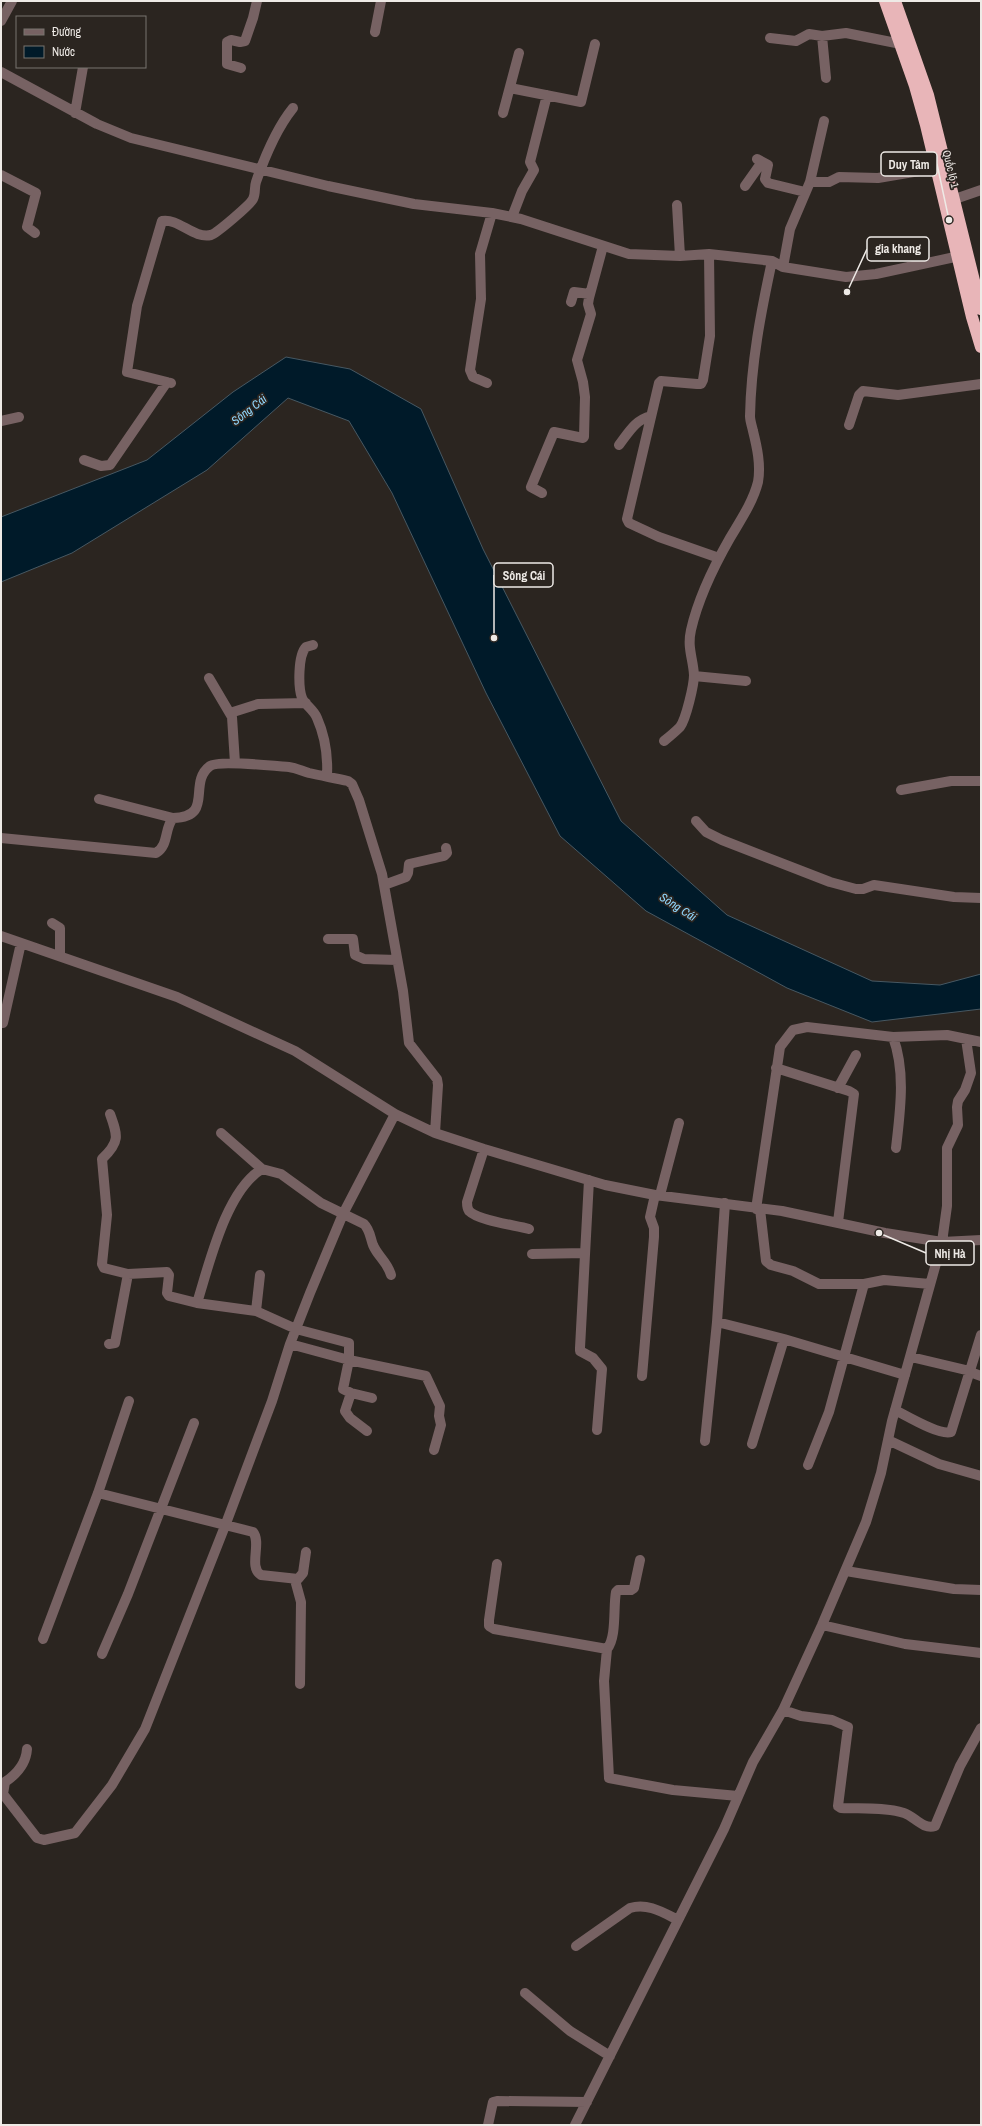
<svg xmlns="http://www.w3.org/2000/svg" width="982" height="2126" font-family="'Archivo Narrow',sans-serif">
<rect width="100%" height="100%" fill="#2b2520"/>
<!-- water -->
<path fill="#001a29" stroke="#475862" d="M286 357 350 369 421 409 483 549 621 821 727 915 872 981 940 985 981 974V1009L872 1022 787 988 646 911 560 836 486 693 392 493 349 421 288 398 207 470 72 553 1 582V517L147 460 233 392Z"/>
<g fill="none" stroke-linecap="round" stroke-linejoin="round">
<!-- minor -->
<path stroke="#776263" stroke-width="10" d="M1 21 12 1
M375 32 381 1
M822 36 826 78
M770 38 796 41 809 34 822 36 846 33 901 44
M241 68 227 64V42L231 40 240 42 245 41 253 18 257 1
M1 72 97 124 131 138 328 186 414 204 492 213 521 219 629 254 680 256 709 254 746 258 772 261 783 267 846 277 876 274 964 255
M510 88 581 102 595 44
M75 113 83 67
M503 113 519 53
M757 159 768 165 765 179 768 183 805 192
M1 175 36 193 27 227 35 233
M810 182 824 121
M745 186 762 162
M955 199 981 190
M677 205 680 256
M512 217 522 191 534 170 530 162 547 95
M709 254 710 336 703 380 701 384H697L661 381 659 383 627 519 629 523 659 537 719 558
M783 267 790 229 810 182H829L839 177 878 178 937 168
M571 302 574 292 590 294
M171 383 127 372 137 306 162 221C179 218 193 239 211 235 217 233 250 205 253 199 256 193 254 188 256 182 265 156 276 129 293 108
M487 383 473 377 470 370 481 299 480 254 492 213
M1 421 19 417
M849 425 859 395 863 391 898 395 981 384
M619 445C629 432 635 420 651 416
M84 460 101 466 110 465 167 382
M542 493 531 487 554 432 583 438 584 437 585 397 583 382 577 360 591 314 588 304 589 298 603 246
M313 645 306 647C298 655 298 687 302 698 305 705 314 710 317 718 325 736 328 756 327 776
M694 676 746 681
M209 678 232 717 235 763
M230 713 258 704 306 703
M664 741C669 737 675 732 680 727 686 719 694 685 694 675 693 658 687 648 691 630 698 599 714 566 730 538 740 521 753 502 758 482 761 465 757 447 753 431 752 426 750 421 750 416 751 363 761 312 772 261
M901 790 951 781H981
M99 799 173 818
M696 821 706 832 722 840 830 882 856 889H863L874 885 954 897 981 898
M1 838 156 853C169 845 164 829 173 818 215 817 187 783 210 766 218 760 276 766 289 767 296 768 302 771 309 773 322 776 335 778 348 781L352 784 359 800 382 874 403 991 409 1043 437 1079 438 1085 435 1133
M384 885 406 877 408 873 409 864 444 856 447 853 446 848
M52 923 60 928V956
M1 936 177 997 295 1051 395 1114 435 1133 484 1149 605 1185 655 1195 782 1211 885 1233 942 1242 981 1240
M328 939H353L355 955 364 959 397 960
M3 1023 21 943
M893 1037C906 1072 900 1112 896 1148
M776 1068 849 1091 854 1094 838 1222
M838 1088 856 1055
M110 1114C118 1136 120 1142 102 1159L107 1215 102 1264 104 1268 128 1274 167 1272 169 1275 167 1293 169 1296 197 1303 256 1311
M221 1133 262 1169
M484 1149 467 1202C467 1205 467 1208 469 1211 479 1221 515 1225 529 1229
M589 1180 580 1348V1351L593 1358 602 1369 597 1430
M660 1195 679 1123
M756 1209 780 1047 793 1030 807 1027 893 1037 947 1035 981 1042
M760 1209 766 1261 771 1265 793 1271 819 1284H864L884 1280 930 1284
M532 1254 585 1253
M260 1275 256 1311 296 1329 349 1343V1360L426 1376 440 1406 439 1416 441 1425 434 1450
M197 1303C209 1265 226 1190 262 1169L281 1174 321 1203 364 1224C370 1230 370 1237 373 1245 378 1257 387 1261 391 1275
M717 1322 784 1339 905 1375
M109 1344 115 1343 128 1274
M290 1344 349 1360 343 1389 351 1393 372 1398
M911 1357 970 1371
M970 1372 981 1376
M642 1376 654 1237V1228L650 1217 655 1195
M351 1393 345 1411 350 1418 367 1431
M895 1410C907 1416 940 1436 951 1432L981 1335
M888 1440 939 1464 981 1476
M705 1441 717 1322 725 1203
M752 1444 784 1339
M808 1465 829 1412 864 1284
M98 1493 253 1532C262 1543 248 1567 261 1575L298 1579 303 1573 306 1552
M497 1564 489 1620V1626L494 1629 607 1649 604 1681 609 1778 673 1790 738 1796
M846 1571 954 1589 981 1590
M295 1580 301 1602 300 1684
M822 1625 905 1644 981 1653
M43 1639 98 1493 129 1401
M607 1649C617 1637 613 1607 616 1592L618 1590H631L634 1588 640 1560
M102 1654 128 1594 194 1423
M783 1710 801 1716 832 1720 848 1727 838 1806 841 1808C861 1809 884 1807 904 1813 914 1816 923 1830 935 1826L960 1766 981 1728
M27 1749C26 1764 17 1774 5 1782L3 1794 37 1838 44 1840 75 1833 112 1785 145 1729 225 1526 272 1401 290 1344 310 1293 343 1214 395 1114
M576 1946 630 1908C648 1903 662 1912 678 1920
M525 1993 570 2031 610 2056
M488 2125 493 2102 497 2101 587 2102
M575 2125 724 1829 753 1762 783 1710 822 1625 866 1522 881 1473 892 1421 942 1242 947 1206V1148L958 1125 957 1107 958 1101 965 1090 971 1073 966 1039"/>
<!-- highway -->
<path stroke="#e8b5b8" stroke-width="12" d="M885 1 915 86 926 125 972 317 981 347
M895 1 928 95 981 309"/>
</g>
<g text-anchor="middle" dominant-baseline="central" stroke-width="3.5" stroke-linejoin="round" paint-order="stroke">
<!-- street labels -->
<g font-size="11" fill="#eeeae6" stroke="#2b2520">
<text transform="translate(951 169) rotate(76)">Quốc lộ 1</text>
</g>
<!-- water labels -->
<g font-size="12" font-style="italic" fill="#91d8fe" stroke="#2b2520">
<text transform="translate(249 410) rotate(-38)">Sông Cái</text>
<text transform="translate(678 907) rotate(33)">Sông Cái</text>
</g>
</g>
<!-- callouts -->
<path fill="none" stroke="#eeeae6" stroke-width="1.5" d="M949 220L937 164M847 292L867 249M494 638L494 575M879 1233L926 1253"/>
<g fill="#eeeae6" stroke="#2b2520" stroke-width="1.5">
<circle cx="949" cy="220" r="4"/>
<circle cx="847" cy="292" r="4"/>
<circle cx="494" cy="638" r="4"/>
<circle cx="879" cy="1233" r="4"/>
</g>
<g fill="#2b2520" stroke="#eeeae6" stroke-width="1.5">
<rect x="881" y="152" width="56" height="24" rx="4"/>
<rect x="867" y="237" width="62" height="24" rx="4"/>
<rect x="494" y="563" width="59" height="24" rx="4"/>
<rect x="926" y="1241" width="48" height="24" rx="4"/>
</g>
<g font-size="12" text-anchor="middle" font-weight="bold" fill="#eeeae6">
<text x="909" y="169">Duy Tâm</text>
<text x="898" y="253">gia khang</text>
<text x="524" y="580">Sông Cái</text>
<text x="950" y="1258">Nhị Hà</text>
</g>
<!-- border -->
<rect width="982" height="2126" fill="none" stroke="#eeeae6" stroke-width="4"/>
<!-- legend -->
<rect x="16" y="16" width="130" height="52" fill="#2b2520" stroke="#79746f"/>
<rect x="24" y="29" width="20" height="6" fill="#776263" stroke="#79746f"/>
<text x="52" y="36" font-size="12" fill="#eeeae6">Đường</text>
<rect x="24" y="46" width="20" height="12" fill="#001a29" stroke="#79746f"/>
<text x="52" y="56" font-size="12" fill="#eeeae6">Nước</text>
</svg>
